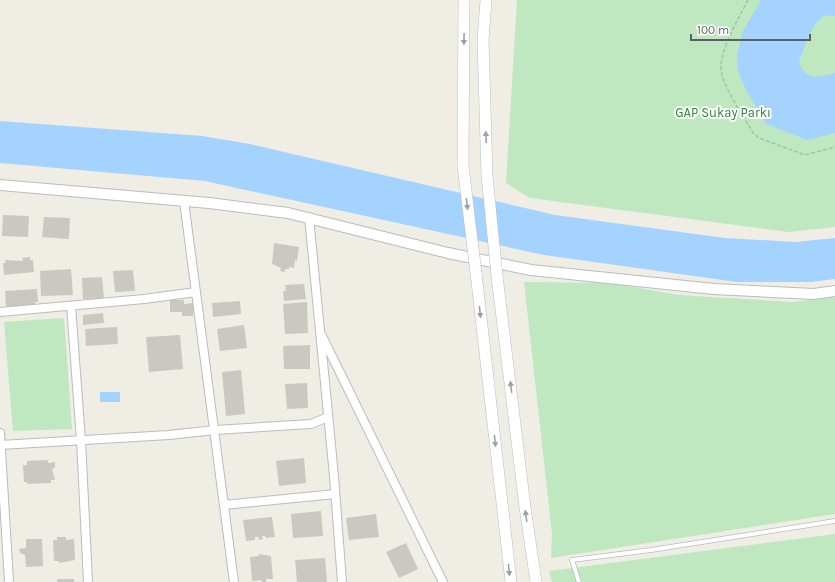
<svg xmlns="http://www.w3.org/2000/svg" width="835" height="582" font-family="Karla,sans-serif">
<rect width="100%" height="100%" fill="#efede4"/>
<!-- green -->
<path fill="#bfe8c1" d="M517 0H835V227L789 232 530 198 506 183Z
M524 282 611 283 678 295 792 302 835 297V514L551 558 552 534Z
M64 318 72 429 13 431 4 322Z
M835 534V582H552L549 571Z"/>
<!-- water -->
<path fill="#a4d3ff" d="M761 0H835V16C832 16 828 15 825 16 812 20 804 50 799 62 806 82 818 77 835 73V133L807 140 766 124 745 88 738 70 737 55 743 31Z
M0 121 202 136 250 144 555 215 725 238 796 242 835 238V279L811 282H737L544 255 205 181 0 163Z
M100 392H120V402H100Z"/>
<!-- building -->
<path fill="#cac8c1" d="M3 215 29 216 28 237 2 236Z
M44 217 70 218 69 239 42 237Z
M274 243 299 247 297 261 295 260 294 268 289 267V269H285V272L280 271 281 268 272 264Z
M30 257V260H33L34 272 4 275 3 263H6L5 260 23 261 22 258Z
M71 269 73 295 41 296 40 271Z
M133 270 135 291 115 292 113 271Z
M102 277 104 298 83 299 82 278Z
M304 284 306 299 284 301 283 291H286L285 285Z
M37 289 38 302H35L36 306 26 307 25 305H18V308L9 309V306H6L5 291Z
M170 300H184V304L193 303V316H182V312H170Z
M240 301 241 314 213 317 212 303Z
M307 302 308 333 285 334 283 304Z
M103 313 104 323 83 325V315Z
M244 325 247 348 220 351 217 329Z
M117 327 118 344 86 346 85 329Z
M180 335 183 369 149 372 146 337Z
M310 345V369H284L283 346Z
M241 370 245 414 226 416 222 372Z
M307 383 308 408 287 409 285 384Z
M304 458 306 483 279 486 276 461Z
M48 460V463L55 462V468L52 469 55 480H51V483L27 484V482H24L23 465H27V461Z
M321 511 323 536 293 538 291 514Z
M376 514 379 537 349 540 346 518Z
M272 517 275 537 266 538 265 536H262L263 539 259 540 258 537H255V540L246 541 243 520Z
M57 537H66V540L74 539 75 560 59 563V561H54L53 540H57Z
M26 539H42L43 566 26 567 25 555 20 553 19 549 26 548Z
M406 543 418 569 399 578 386 552Z
M259 554 271 556 273 579H266V582H262L261 580 252 581 250 557 259 556Z
M325 558 327 582H297L295 560Z
M57 579H74V582H57Z"/>
<g fill="none" stroke-linecap="round" stroke-linejoin="round">
<defs>
<path id="service" d="M579 582 572 560 651 550 835 521"/>
<path id="minor" d="M184 201 234 582
M309 217 334 476 342 582
M71 306 81 440 88 582
M0 312 144 299 196 292
M322 336 443 582
M0 433 9 582
M0 445 169 435 215 430 311 424 328 417
M224 505 335 494"/>
<path id="tertiary" d="M0 185 209 203 288 213 448 253 531 270 714 289 814 294 835 291"/>
<path id="secondary" d="M486 0 483 40 487 176
M463 166 464 0
M476 273 511 582
M497 276 525 507 536 582"/>
</defs>
<!-- service casing -->
<use href="#service" stroke="#b9bcc1" stroke-width="5.5"/>
<!-- minor casing -->
<use href="#minor" stroke="#b9bcc1" stroke-width="10"/>
<!-- tertiary casing -->
<use href="#tertiary" stroke="#b9bcc1" stroke-width="12"/>
<!-- secondary casing -->
<use href="#secondary" stroke="#babdc3" stroke-width="12"/>
<!-- path -->
<path stroke="#96c7a7" stroke-width="1.5" stroke-dasharray="4 2" stroke-linecap="butt" d="M748 0C739 18 720 49 721 69 723 88 744 116 753 133L759 138 805 155 835 147"/>
<!-- service -->
<use href="#service" stroke="#fff" stroke-width="4"/>
<!-- minor -->
<use href="#minor" stroke="#fff" stroke-width="8"/>
<!-- tertiary -->
<use href="#tertiary" stroke="#fff" stroke-width="10"/>
<!-- secondary -->
<use href="#secondary" stroke="#fff" stroke-width="11"/>
<defs>
<path id="secondary-bridge" d="M463 166 476 273
M487 176 497 276"/>
</defs>
<!-- secondary-bridge casing -->
<use href="#secondary-bridge" stroke="#babdc3" stroke-width="12" stroke-linecap="butt"/>
<!-- secondary-bridge -->
<use href="#secondary-bridge" stroke="#fff" stroke-width="11"/>
</g>
<!-- one-way arrows -->
<defs><path id="oneway-solid" d="M-6-.8H1V-3.2L6.5 0L1 3.2V.8H-6Z"/></defs>
<g fill="#9da0a3">
<use href="#oneway-solid" transform="translate(464 39) rotate(91)"/>
<use href="#oneway-solid" transform="translate(486 137) rotate(-92)"/>
<use href="#oneway-solid" transform="translate(467 204) rotate(83)"/>
<use href="#oneway-solid" transform="translate(480 312) rotate(84)"/>
<use href="#oneway-solid" transform="translate(511 387) rotate(-97)"/>
<use href="#oneway-solid" transform="translate(495 441) rotate(84)"/>
<use href="#oneway-solid" transform="translate(526 516) rotate(-98)"/>
<use href="#oneway-solid" transform="translate(509 570) rotate(84)"/>
</g>
<g text-anchor="middle" dominant-baseline="central" stroke-width="4" stroke-linejoin="round" paint-order="stroke">
<!-- park labels -->
<g font-size="13" fill="#2f8237" stroke="#fff">
<text x="723" y="112">GAP Sukay Parkı</text>
</g>
</g>
<!-- scale -->
<path d="M691 34v6h119v-6" fill="none" stroke="#5c6066" stroke-width="2"/>
<text x="697" y="34" font-size="12" fill="#5c6066" stroke="#ffffff" stroke-width="3" paint-order="stroke">100 m</text>
</svg>
